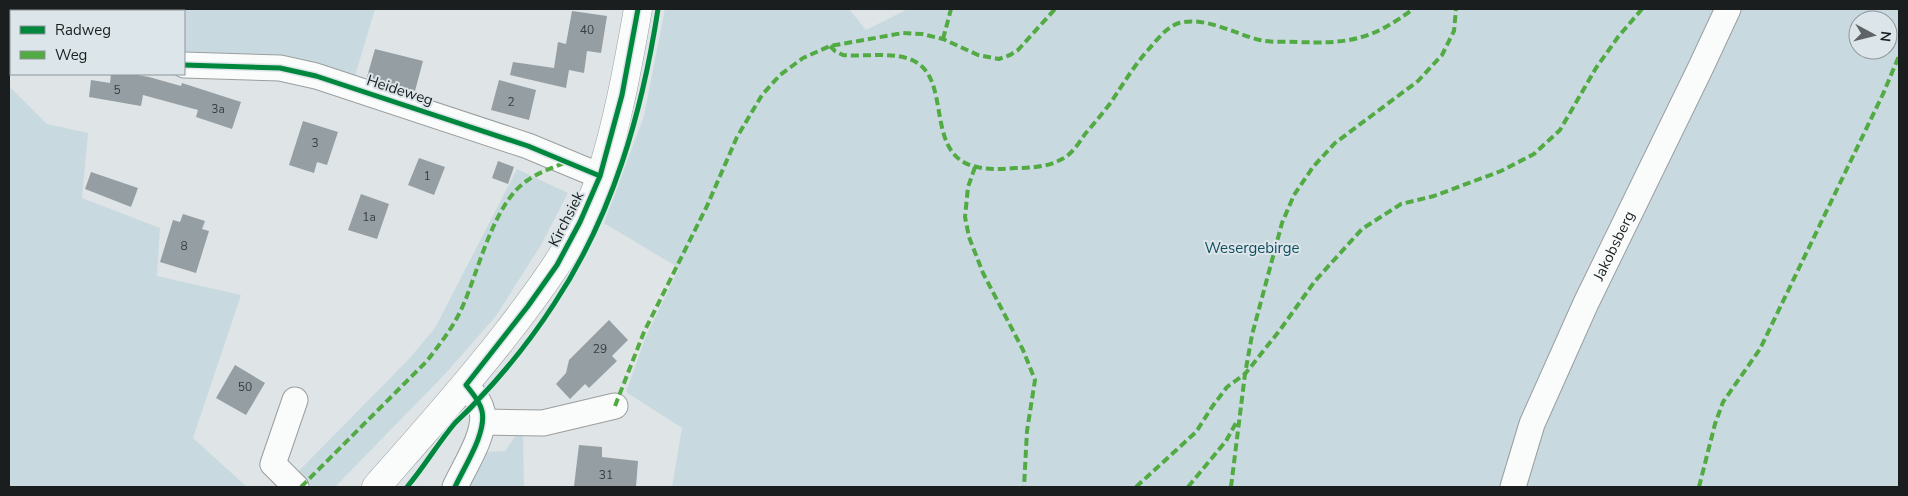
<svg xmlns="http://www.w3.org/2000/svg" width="1908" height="496" font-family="'Nunito Sans',sans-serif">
<rect width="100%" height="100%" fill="#dfe4e6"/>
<!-- green -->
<path fill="#c8dae0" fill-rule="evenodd" d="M24 9H375L352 86 184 58V11H27Z
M665 9H849L866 30 908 9H1899V487H672L682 428 626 392 646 336 679 268 604 223 644 116ZM1858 20H1888V50H1858Z
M9 86 47 124 88 133 82 198 160 228 157 276 241 295 193 438 247 487H9Z
M517 169 568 193 541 245 496 316 446 373 335 487H283L408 360 435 328Z
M516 435H523L524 487H465L481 452 505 451Z"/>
<!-- building -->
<path fill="#959fa3" d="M572 11 607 16 601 53 587 51 584 73 569 70 566 88 510 75 513 62 554 68 558 42 566 44Z
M375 49 423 61 415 91 367 77Z
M111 74H131L149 77 181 86 182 83 241 102 232 129 196 117 198 110 143 95 141 106 89 97 91 80 110 83Z
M499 80 536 90 529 120 491 110Z
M303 121 338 132 327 165 317 162 314 173 289 165Z
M419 158 445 167 434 195 408 185Z
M498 161 514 167 508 184 492 178Z
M91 172 138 188 131 207 85 189Z
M361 194 389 204 377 239 348 230Z
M183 214 205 221 202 229 209 231 196 273 160 262 173 220 180 222Z
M609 320 628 340 612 356 617 361 589 388 585 384 570 399 556 384 566 373 569 360Z
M235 365 265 383 246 415 216 398Z
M579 445 602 447V457L638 461 636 487 574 486Z"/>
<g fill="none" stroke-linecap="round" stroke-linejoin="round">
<defs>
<g id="minor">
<path d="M184 65 280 68 316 76 528 146 600 176"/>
<path d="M295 400 273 464 296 487"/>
<path d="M484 422 543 423 615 406"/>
<path d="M455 487C464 467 487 433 482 411 480 401 472 393 466 385"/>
<path id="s1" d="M1513 487 1532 424 1586 303 1700 69 1728 9"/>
</g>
<path id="major" d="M376 487C420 437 465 387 506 334 543 286 582 234 601 175 618 121 628 65 638 9"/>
</defs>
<!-- minor casing -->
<use href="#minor" stroke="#9a9e9f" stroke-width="27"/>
<!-- major casing -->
<use href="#major" stroke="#9a9e9f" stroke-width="29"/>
<!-- minor -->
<use href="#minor" stroke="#fafbfb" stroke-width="25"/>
<!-- major -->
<use href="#major" stroke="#fafbfb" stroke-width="28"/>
<!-- quiet -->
<path stroke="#52aa43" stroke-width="4" stroke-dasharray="8 4" stroke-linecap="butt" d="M943 39 951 9
M830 46 835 51 843 55C866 57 894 51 914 61 953 80 923 156 977 167 990 170 1002 169 1015 168 1031 168 1048 167 1062 159 1072 154 1079 143 1085 134 1093 125 1101 115 1109 105 1122 86 1133 67 1148 50 1157 40 1166 27 1179 23 1205 16 1235 34 1260 40 1271 43 1285 41 1297 42 1348 44 1372 40 1413 9
M975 167 968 187 965 217 969 237 983 273 1023 350 1035 380 1027 431 1024 487
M615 406 644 332 707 206 737 137 762 95 780 75 803 58 830 46 903 33 922 34 943 39 978 55 999 59 1010 55 1018 50 1055 9
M301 487 427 361C439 345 452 329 461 310 478 274 493 202 528 180 539 172 553 168 566 162
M1136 487 1196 432 1212 407 1227 387 1245 374 1280 330 1315 281 1362 229 1401 204 1434 196 1501 171 1534 154 1560 130 1596 68 1618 37 1642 9
M1188 487 1226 441 1237 421
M1231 487 1245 374 1252 335 1282 223 1294 195 1313 167 1335 143 1418 81 1442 55 1454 31 1456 9
M1699 487 1715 424 1723 402 1760 349 1883 94 1899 56"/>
<defs>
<path id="cycleway" d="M184 65 280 68 316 76 528 146 600 176
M407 487C424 467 438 443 455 423 462 416 470 409 476 402 505 372 532 338 554 304 613 215 642 113 658 9
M455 487C464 467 487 433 482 411 480 401 472 393 466 385L528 306 557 265 580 222 600 176 622 95 638 9"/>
</defs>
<!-- cycleway casing -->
<use href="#cycleway" stroke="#dce5e9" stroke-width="8"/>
<!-- cycleway -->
<use href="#cycleway" stroke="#00873e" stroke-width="5"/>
</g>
<g text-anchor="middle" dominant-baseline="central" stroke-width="4" stroke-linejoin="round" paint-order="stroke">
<!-- number labels -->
<g font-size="12" fill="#393e40">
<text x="587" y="30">40</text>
<text x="117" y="90">5</text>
<text x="511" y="102">2</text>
<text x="218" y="109">3a</text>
<text x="315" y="143">3</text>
<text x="427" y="176">1</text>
<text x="369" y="217">1a</text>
<text x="184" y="246">8</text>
<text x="600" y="349">29</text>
<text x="245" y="387">50</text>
<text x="606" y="475">31</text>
</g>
<!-- street labels -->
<g font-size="15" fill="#1a1e1f" stroke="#dce5e9">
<text transform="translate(400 90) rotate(18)">Heideweg</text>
<text transform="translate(566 219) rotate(-63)">Kirchsiek</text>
<text stroke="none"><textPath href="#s1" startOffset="262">Jakobsberg</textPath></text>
</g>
<!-- park labels -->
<g font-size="15" fill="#0e4e5f" stroke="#dce5e9">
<text x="1252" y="248">Wesergebirge</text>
</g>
</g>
<!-- border -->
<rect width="1908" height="496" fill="none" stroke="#1a1e1f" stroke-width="20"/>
<!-- legend -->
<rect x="10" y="10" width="175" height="65" fill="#dce5e9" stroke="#8e9598"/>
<rect x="20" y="26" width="25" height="8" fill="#00873e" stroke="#8e9598"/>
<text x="55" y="35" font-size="15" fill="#1a1e1f">Radweg</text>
<rect x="20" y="51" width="25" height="8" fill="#52aa43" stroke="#8e9598"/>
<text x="55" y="60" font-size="15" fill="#1a1e1f">Weg</text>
<!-- north arrow -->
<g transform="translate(1873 35) rotate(97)"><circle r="24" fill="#dce5e9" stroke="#8e9598"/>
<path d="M0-4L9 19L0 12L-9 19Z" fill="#5f6365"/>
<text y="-8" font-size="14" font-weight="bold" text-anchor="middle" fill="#1a1e1f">N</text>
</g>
</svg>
